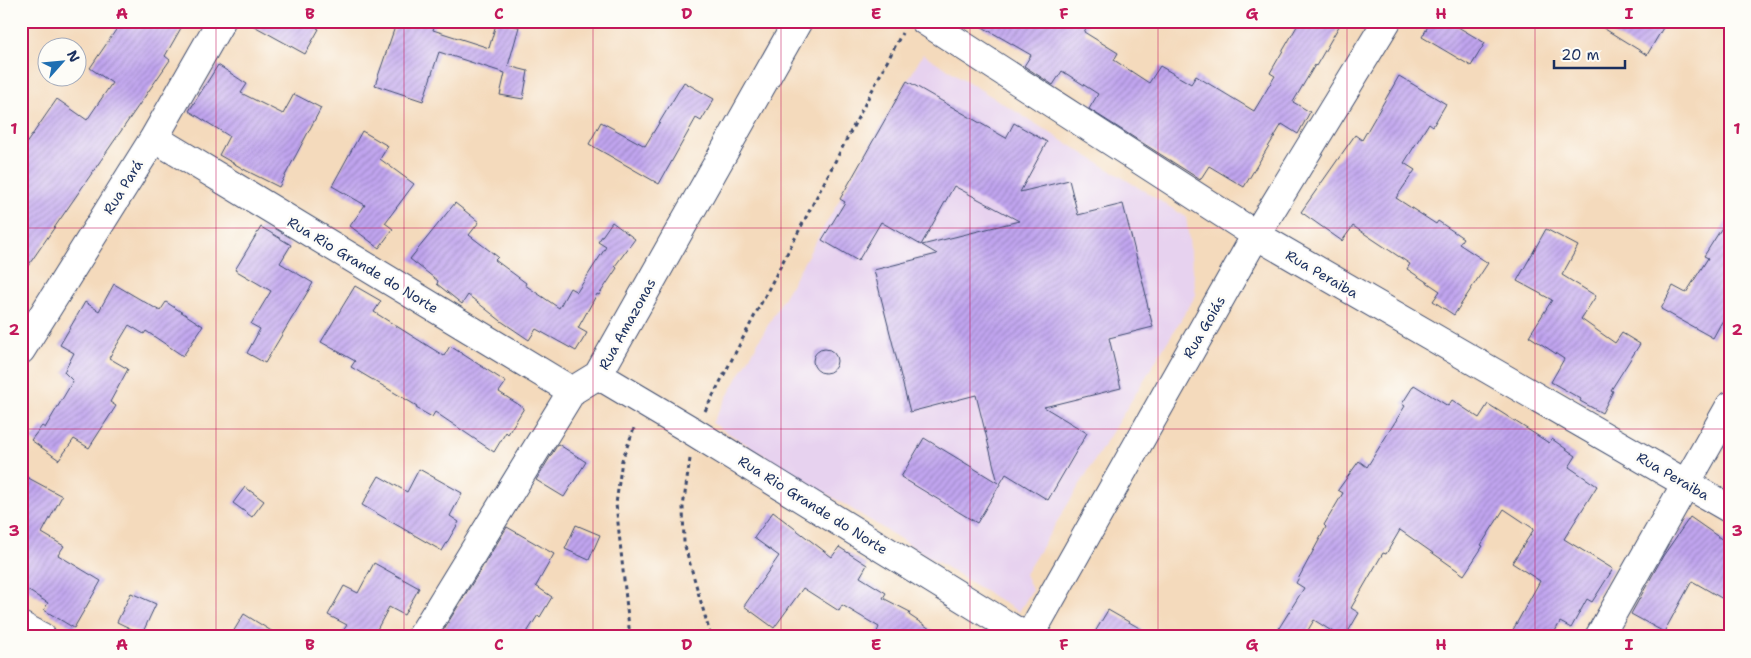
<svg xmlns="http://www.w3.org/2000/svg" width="1751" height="658" font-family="'Shantell Sans',sans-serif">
<defs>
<pattern id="building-hatch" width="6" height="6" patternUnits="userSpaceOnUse" patternTransform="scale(1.25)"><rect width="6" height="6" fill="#c1a5ef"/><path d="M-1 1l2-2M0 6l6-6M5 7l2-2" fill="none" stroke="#9c87c5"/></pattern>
</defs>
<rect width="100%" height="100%" fill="#fdfcf7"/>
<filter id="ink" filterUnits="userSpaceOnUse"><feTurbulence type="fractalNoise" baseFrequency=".02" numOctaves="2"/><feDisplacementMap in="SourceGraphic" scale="10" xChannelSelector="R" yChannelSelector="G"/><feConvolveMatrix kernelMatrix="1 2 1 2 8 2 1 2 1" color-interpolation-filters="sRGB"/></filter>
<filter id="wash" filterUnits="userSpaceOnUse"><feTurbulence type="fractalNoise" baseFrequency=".0096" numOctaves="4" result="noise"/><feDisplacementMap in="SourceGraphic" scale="20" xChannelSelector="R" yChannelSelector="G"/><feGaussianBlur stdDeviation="1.12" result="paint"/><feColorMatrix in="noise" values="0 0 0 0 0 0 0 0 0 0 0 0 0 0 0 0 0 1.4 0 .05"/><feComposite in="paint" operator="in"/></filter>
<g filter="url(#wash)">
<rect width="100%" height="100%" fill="#f4dabc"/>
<!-- built -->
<path fill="#e7d2ef" d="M923 54 1186 217 1196 295 1025 574 1032 590 1019 612 712 423Z"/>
<g id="blocks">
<!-- building -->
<path fill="url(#building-hatch)" d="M122 21H185L165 56 170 60 21 276V151L57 99 87 120 112 83 90 68Z
M245 21H321L317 28 319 29 305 54Z
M397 21H436L433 30 489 48 497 21 519 27 508 66 528 71 523 99 500 95 505 73 439 52 423 101 375 85Z
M972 21H1090L1084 32 1118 53 1114 60 1149 83 1160 66 1191 84 1196 76 1254 111 1275 76 1270 73 1300 21H1342L1316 66 1315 65 1293 102 1310 112 1298 134 1282 124 1244 187 1209 166 1200 180 1193 175 1089 109 1098 94 1062 71 1053 85 1024 66 1031 55Z
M1431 21H1448L1485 43 1471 66 1422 37Z
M1592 21H1667L1647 55Z
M218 65 247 84 241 93 283 114 294 94 321 108 279 187 247 171 219 155 229 136 189 111Z
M1399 76 1446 104 1433 126 1429 123 1404 163 1415 170 1396 198 1436 224 1438 221 1463 238 1459 244 1488 263 1454 315 1433 301 1440 291 1407 269 1410 264 1353 226 1342 241 1301 212 1355 135 1362 140Z
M907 81 1006 138 1014 123 1047 142 1020 192 1069 180 1078 215 1123 204 1146 295H1145L1153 327 1109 338 1121 388 1044 407 1087 433 1048 500 1006 474 977 523 901 477 924 438 998 483 976 395 910 412 874 270 937 254 922 245 1019 221 954 186 921 245 881 222 858 261 822 240 845 202 840 199Z
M684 82 714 99 701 121 696 118 659 184 589 144 601 122 645 146Z
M362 131 388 146 380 159 414 184 385 223 393 229 379 248 350 226 365 205 332 186Z
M455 203 479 222 469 235 498 257 495 260 526 283 525 285 559 308 570 288 577 292 606 247 598 242 612 222 635 239 615 266 617 268 599 295 597 294 578 328 587 333 576 351 536 329 529 340 501 321 468 295 462 304 437 284 438 281 410 259Z
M1730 215V307L1713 338 1661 309 1673 286 1686 293 1708 258 1704 256Z
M261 227 291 245 280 263 313 283 265 363 247 353 260 329 251 324 271 291 235 270Z
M1546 229 1578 246 1562 275 1596 296 1581 319 1615 343 1622 333 1640 344 1611 390 1613 391 1602 413 1580 401 1581 399 1551 382 1564 359 1529 336 1552 300 1517 281Z
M114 284 160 311 166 302 203 326 183 356 146 331 144 334 129 325 109 358 128 369 110 402 116 406 89 448 74 439 59 460 31 440 42 426 45 428 73 381 64 372 74 353 60 345 85 302 99 311Z
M355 286 381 301 374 312 444 356 450 346 506 382 499 392 524 408 508 434 506 432 494 452 435 412 432 417 416 408 417 406 351 367 355 361 321 342Z
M813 361a12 12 0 1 1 24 0a12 12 0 1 1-24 0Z
M1414 385 1448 406 1452 400 1479 418 1488 404 1549 443 1552 439 1576 456 1569 467 1597 486 1564 539 1613 569 1592 602 1587 599 1571 628 1560 622 1552 637H1509L1540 581 1512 563 1534 529 1504 509 1481 545 1483 546 1464 575 1400 530 1386 554 1383 553 1351 608 1359 613 1345 637H1341L1314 620 1304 637H1292L1279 628 1304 588 1296 583 1326 527 1324 525 1343 493 1338 490 1359 461 1367 467 1405 406 1402 404Z
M558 444 586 462 564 497 536 480Z
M419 469 462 493 450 516 459 522 442 551 362 505 379 476 407 492Z
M21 474 62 496 42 533 64 546 58 555 101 581 74 628 44 610 48 603 21 586Z
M245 487 264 501 252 517 233 503Z
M773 512 832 557 839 547 867 565 860 577 886 593 883 598 910 612 909 615 942 637H887L877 632 879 627 842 605 839 611 803 588 774 628 744 606 779 556 754 538Z
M1690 517 1730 545V603L1692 581 1664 632 1631 614 1663 556Z
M576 525 600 535 589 560 565 549Z
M507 527 554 554 536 586 552 597 540 617 538 615 524 637H439Z
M374 563 419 588 404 615 389 607 373 637H339L347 625 328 615 344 586 358 593Z
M131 593 156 604 142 634 117 622Z
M1108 610 1155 637H1092Z
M244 614 281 637H230Z"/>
</g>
</g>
<g filter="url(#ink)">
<use href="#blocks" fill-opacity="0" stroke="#3c496c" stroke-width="1"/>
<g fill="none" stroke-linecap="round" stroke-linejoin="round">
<defs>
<path id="minor" d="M925 21 1256 235 1730 509
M154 138 572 391
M21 350 154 138 221 21
M598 375 694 432 1026 637
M21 626 42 637
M421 637 572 391 598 375 798 21
M1029 637 1256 235 1387 21
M1599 637 1730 406"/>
</defs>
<!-- minor casing -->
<use href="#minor" stroke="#3c496c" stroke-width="30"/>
<!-- path -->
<path stroke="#3c496c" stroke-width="3" stroke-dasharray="4 4" stroke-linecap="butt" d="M705 411 902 33
M690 459 683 507 684 543 711 637
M630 637 616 504 622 460 635 426"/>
<!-- minor -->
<use href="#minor" stroke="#fff" stroke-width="28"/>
</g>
</g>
<!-- grid -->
<path fill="none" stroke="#c2185b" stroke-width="1" stroke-opacity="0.55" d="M216 21V637M404 21V637M593 21V637M781 21V637M970 21V637M1158 21V637M1347 21V637M1535 21V637M21 228H1730M21 429H1730"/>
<g text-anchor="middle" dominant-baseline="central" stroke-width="5" stroke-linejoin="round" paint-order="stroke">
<!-- street labels -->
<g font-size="14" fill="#1b2f5e" stroke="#fdfcf7">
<text transform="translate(123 187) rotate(-58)">Rua Pará</text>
<text transform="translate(363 265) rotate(31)">Rua Rio Grande do Norte</text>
<text transform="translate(1322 274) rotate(30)">Rua Peraiba</text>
<text transform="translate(627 324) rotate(-61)">Rua Amazonas</text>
<text transform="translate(1204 327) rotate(-60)">Rua Goiás</text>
<text transform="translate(1673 476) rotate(30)">Rua Peraiba</text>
<text transform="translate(813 505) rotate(32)">Rua Rio Grande do Norte</text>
</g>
</g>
<!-- margin -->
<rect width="1751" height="658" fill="none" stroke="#fdfcf7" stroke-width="55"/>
<!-- north arrow -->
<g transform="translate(62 62) rotate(63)"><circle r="24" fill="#fdfcf7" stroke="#a3aaba"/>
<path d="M0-4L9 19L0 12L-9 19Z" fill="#1f6fb2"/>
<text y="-8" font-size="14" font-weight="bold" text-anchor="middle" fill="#1b2f5e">N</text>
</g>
<!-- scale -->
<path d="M1554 60v8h71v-8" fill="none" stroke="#1b2f5e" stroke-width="2.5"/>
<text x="1561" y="60" font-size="15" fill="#1b2f5e" stroke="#fdfcf7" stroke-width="4" paint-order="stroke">20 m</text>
<rect x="28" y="28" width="1696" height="602" fill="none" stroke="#c2185b" stroke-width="2"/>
<g font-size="16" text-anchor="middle" font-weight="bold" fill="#c2185b">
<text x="122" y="19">A</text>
<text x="310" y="19">B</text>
<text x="499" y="19">C</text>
<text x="687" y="19">D</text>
<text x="876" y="19">E</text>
<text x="1064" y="19">F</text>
<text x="1252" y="19">G</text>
<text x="1441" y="19">H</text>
<text x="1629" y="19">I</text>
<text x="14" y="134">1</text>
<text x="1737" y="134">1</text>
<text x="14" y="335">2</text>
<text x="1737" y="335">2</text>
<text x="14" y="536">3</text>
<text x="1737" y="536">3</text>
<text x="122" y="650">A</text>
<text x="310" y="650">B</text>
<text x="499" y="650">C</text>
<text x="687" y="650">D</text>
<text x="876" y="650">E</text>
<text x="1064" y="650">F</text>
<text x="1252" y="650">G</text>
<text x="1441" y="650">H</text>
<text x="1629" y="650">I</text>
</g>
</svg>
